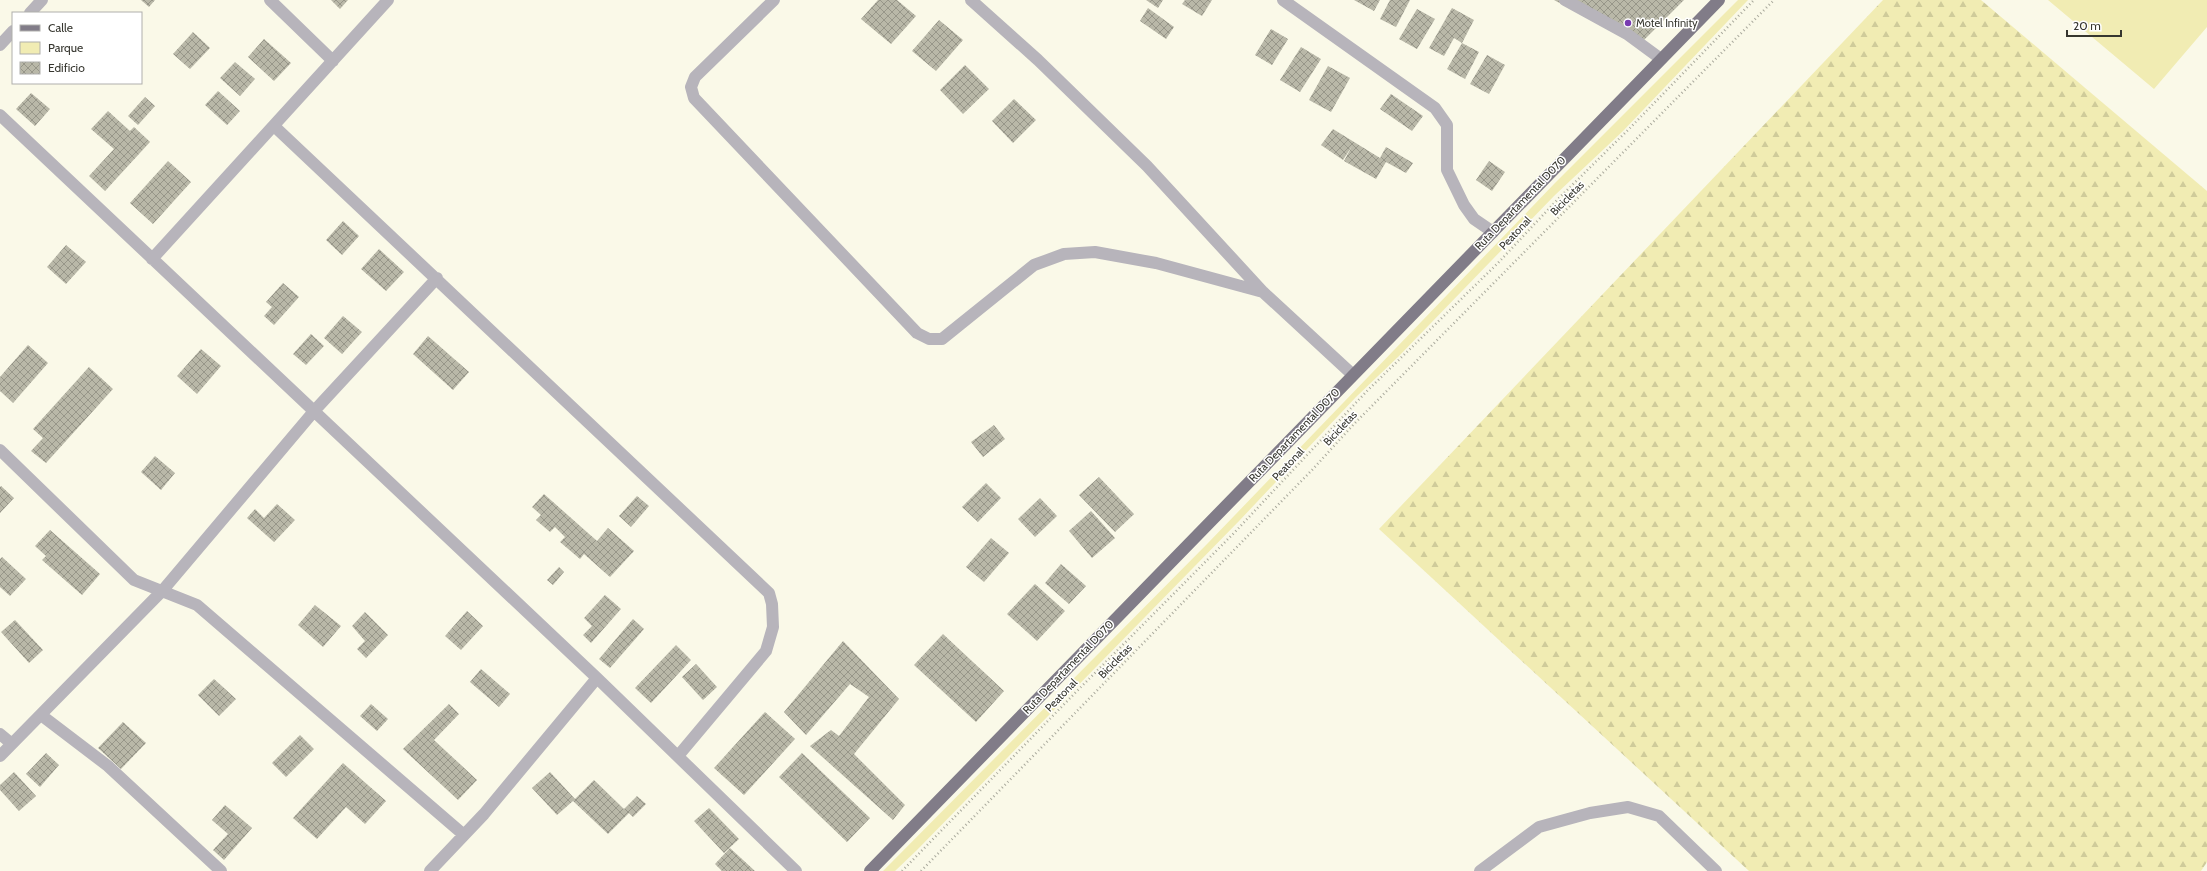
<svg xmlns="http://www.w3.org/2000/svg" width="2207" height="871" font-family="Cabin,sans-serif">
<defs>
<pattern id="forest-firs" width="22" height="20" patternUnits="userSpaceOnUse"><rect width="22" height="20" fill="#f1ecb3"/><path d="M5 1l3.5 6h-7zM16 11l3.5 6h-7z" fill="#cfcb9a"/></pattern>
<pattern id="building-cross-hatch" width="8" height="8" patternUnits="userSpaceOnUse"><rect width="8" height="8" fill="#b9b8a8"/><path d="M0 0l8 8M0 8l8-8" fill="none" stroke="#979689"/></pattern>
</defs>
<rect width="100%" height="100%" fill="#faf9e8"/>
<!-- green -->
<path fill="#f1ecb3" d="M1738 0H1748L1623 131 1554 196 1399 356 1356 397 1240 520 917 850 895 871H883L1208 543 1554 184Z
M2048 0H2207V27L2154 89Z"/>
<!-- forest -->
<path fill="url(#forest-firs)" d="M1883 0H1981L2207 191V862L2201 871H1749L1379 529Z"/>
<!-- building -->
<path fill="url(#building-cross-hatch)" d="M141 0H155L149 7Z
M331 0H348L340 9Z
M878 0H897L916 16 891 44 861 19Z
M1146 0H1163L1158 8Z
M1185 0H1212L1202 16 1182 4Z
M1354 0H1380L1374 11Z
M1390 0H1410L1396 27 1380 19Z
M1554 0H1684L1638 46Z
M1148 8 1174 27 1166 39 1140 21Z
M1452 8 1474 20 1462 43 1454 38 1444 56 1429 48Z
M1417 9 1435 19 1417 49 1399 39Z
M939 20 963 40 936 71 912 51Z
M1271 29 1288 39 1272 65 1255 55Z
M193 32 210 48 190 69 173 54Z
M264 39 291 63 274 81 248 57Z
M1462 43 1479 52 1465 79 1447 69Z
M1301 47 1321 59 1300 92 1280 80Z
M1487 55 1505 65 1489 94 1470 84Z
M235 62 255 79 240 96 220 78Z
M965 65 989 89 963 114 940 90Z
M1328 66 1350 78 1331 112 1309 100Z
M218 91 240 111 227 125 205 105Z
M31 93 50 109 35 126 16 109Z
M1391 94 1423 116 1412 131 1380 109Z
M145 97 155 106 138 125 128 116Z
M1014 99 1036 120 1013 143 992 121Z
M108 111 130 131 134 127 150 142 105 191 89 176 114 149 91 129Z
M1333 129 1380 158 1386 147 1413 163 1406 173 1386 162 1376 179 1344 161 1352 146 1343 160 1321 145Z
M168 161 191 182 153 224 130 203Z
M1489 161 1505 172 1492 191 1476 180Z
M343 221 359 236 342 255 326 240Z
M66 245 86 262 66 284 47 267Z
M379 249 404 272 386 291 361 269Z
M283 283 299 297 274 325 264 316 272 307 266 302Z
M343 316 362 332 342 354 324 338Z
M311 334 324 346 306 365 293 354Z
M428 336 469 372 453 390 413 354Z
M28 345 48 363 13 403 0 391V377Z
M201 349 221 366 197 394 177 376Z
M89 367 113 389 46 463 31 451 43 438 33 429Z
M994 425 1005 439 983 457 971 442Z
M155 456 175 473 161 490 141 472Z
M1099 477 1134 514 1115 532 1079 495Z
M986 483 1001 498 978 522 962 507Z
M1 486 14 498 0 513V487Z
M544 494 597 541 608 528 634 551 610 577 584 554 580 559 560 542 565 537 555 527 550 532 536 520 541 515 532 507Z
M637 496 649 506 631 527 619 516Z
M1040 498 1057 516 1035 537 1018 519Z
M277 504 295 520 274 542 247 518 255 509 264 518Z
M1091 511 1115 538 1092 558 1069 531Z
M50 530 100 574 82 595 42 560 46 556 35 546Z
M991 538 1009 553 984 582 966 567Z
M2 557 26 579 10 596 0 587V559Z
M1061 564 1086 586 1069 604 1045 583Z
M559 567 564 572 553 585 547 580Z
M1035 584 1065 611 1037 641 1007 614Z
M605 595 621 609 591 643 583 635 592 626 584 618Z
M315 605 341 626 323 647 298 625Z
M467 611 483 626 461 650 445 636Z
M365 612 388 635 366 658 357 649 365 641 352 626Z
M633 619 644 629 610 668 599 659Z
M15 620 43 650 29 663 1 632Z
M943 634 1004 691 976 722 914 665Z
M843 641 899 699 854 754 905 805 893 820 810 746 831 730 839 736 869 697 850 684 806 735 784 712Z
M676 645 691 660 651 703 635 688Z
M696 664 717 687 703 700 682 677Z
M481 669 510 694 499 707 470 682Z
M214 679 236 699 219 716 198 695Z
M371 704 388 719 377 731 360 716Z
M449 704 459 714 434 740 477 780 458 800 403 749Z
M765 712 795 739 744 795 714 768Z
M123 722 146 743 121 769 98 748Z
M300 735 314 749 286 777 272 763Z
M46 753 59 765 40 787 26 774Z
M802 753 870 818 847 842 779 777Z
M343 763 386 801 365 824 346 807 317 839 293 818Z
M14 772 36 796 19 811 0 790V785Z
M550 772 575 799 594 780 624 809 637 796 646 804 633 817 629 813 608 834 573 801 557 815 532 788Z
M225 805 252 828 224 860 213 850 228 834 212 820Z
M709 808 739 839 724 853 694 821Z
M730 848 755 871H722L715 864Z"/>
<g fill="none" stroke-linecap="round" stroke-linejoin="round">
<!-- path -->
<path stroke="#a9a99c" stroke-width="2.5" stroke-dasharray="1 3" stroke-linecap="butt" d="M902 871 1076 692 1234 533 1367 391 1498 263 1558 199 1629 129 1754 0
M921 871 1313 469 1354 424 1774 0"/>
<!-- minor -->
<path stroke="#b7b4bb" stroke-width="12" d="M270 0 333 61
M774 0 695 77 691 87 694 98 917 333 929 339H942L1034 265 1064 254 1095 252 1156 263 1263 292
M971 0 1038 60 1147 166 1263 292 1353 375
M1283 0 1435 108 1447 125V170L1464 205 1474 219 1493 232
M1565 0 1627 34 1661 59
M30 13 42 0
M0 45 13 31
M0 115 597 678 796 871
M274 126 769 593 772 604 773 627 766 651 678 756
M152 259 388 0
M0 450 134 580 197 605 464 835
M41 715 108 766 221 871
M0 734 12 744
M0 756 163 590 315 410 437 278
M430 871 484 814 597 678
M1480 871 1539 827 1590 813 1628 807 1659 816 1716 871"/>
<!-- major -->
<path stroke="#817c88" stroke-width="12" d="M870 871 1719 0"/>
</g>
<!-- markers -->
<circle fill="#783bb1" stroke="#fff" stroke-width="1.5" cx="1628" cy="23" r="4"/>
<g text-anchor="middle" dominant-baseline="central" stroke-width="3" stroke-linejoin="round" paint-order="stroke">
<!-- poi labels -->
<g font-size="11" fill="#36362f" stroke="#fff" text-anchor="start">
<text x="1636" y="23">Motel Infinity</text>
</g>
<!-- street labels -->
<g font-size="11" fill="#36362f" stroke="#fff">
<text transform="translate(1567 198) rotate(-46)">Bicicletas</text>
<text transform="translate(1520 203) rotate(-46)">Ruta Departamental D070</text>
<text transform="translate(1515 233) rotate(-47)">Peatonal</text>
<text transform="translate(1340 428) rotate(-47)">Bicicletas</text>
<text transform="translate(1294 435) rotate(-46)">Ruta Departamental D070</text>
<text transform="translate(1288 464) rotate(-47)">Peatonal</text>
<text transform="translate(1115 661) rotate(-46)">Bicicletas</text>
<text transform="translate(1068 667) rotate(-46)">Ruta Departamental D070</text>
<text transform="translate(1061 695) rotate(-46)">Peatonal</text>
</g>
</g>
<!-- legend -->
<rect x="12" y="12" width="130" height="72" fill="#ffffff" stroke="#afafac"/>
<rect x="20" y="25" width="20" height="6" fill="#817c88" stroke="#afafac"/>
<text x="48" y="32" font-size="12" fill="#36362f">Calle</text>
<rect x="20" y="42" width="20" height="12" fill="#f1ecb3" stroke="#afafac"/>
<text x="48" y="52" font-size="12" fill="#36362f">Parque</text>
<rect x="20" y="62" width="20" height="12" fill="url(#building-cross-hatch)" stroke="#afafac"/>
<text x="48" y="72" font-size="12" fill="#36362f">Edificio</text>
<!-- scale -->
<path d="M2067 30v6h54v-6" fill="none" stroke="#36362f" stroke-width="2"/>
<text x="2073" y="30" font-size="12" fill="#36362f" stroke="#ffffff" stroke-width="3" paint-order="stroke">20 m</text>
</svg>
